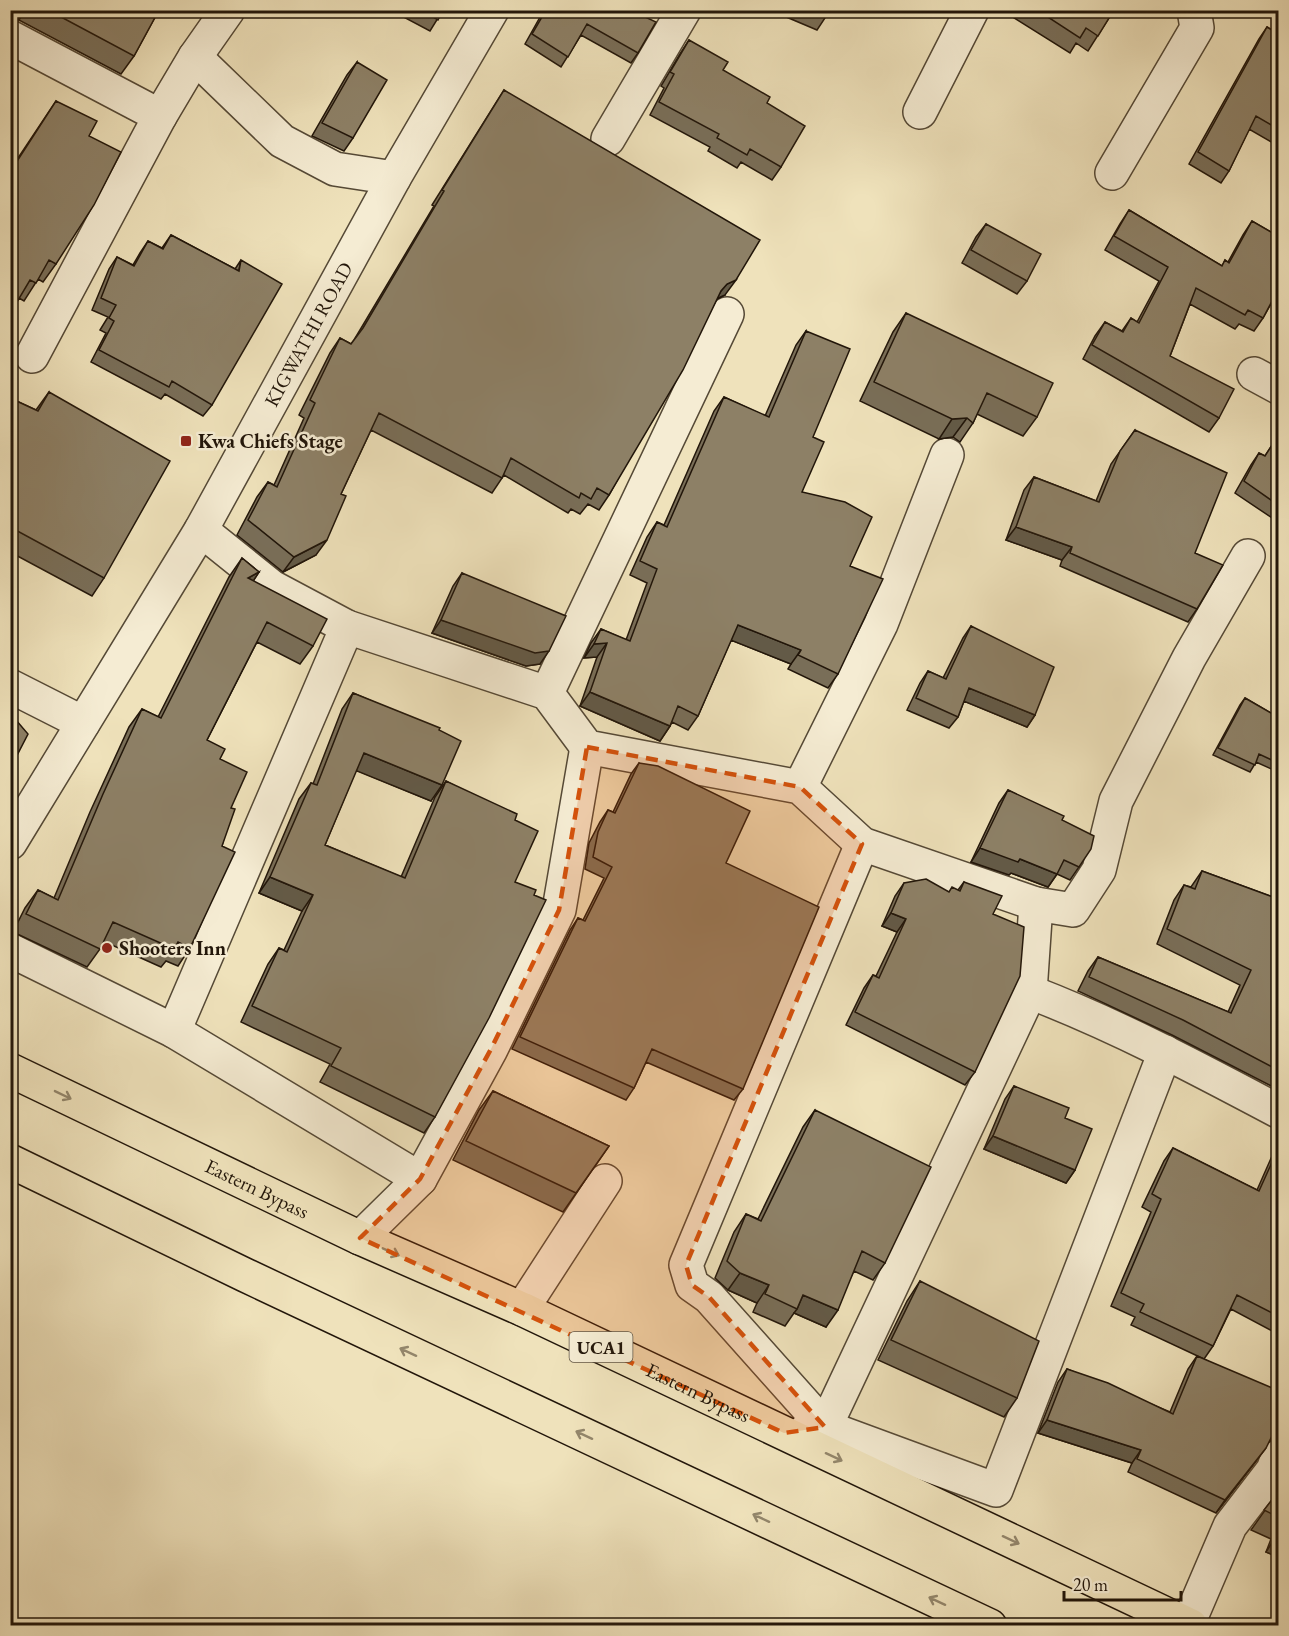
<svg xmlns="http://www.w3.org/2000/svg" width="1289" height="1636" font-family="'EB Garamond',serif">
<rect width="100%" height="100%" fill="#efe2bb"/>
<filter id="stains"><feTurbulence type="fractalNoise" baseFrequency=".00333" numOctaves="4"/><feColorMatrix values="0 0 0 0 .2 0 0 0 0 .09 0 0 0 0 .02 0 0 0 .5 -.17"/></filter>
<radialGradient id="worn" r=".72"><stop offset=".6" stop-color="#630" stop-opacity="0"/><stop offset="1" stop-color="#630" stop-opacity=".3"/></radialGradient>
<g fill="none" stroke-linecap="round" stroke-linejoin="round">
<defs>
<g id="minor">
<path d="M10 37 160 116 32 356"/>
<path d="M195 57 282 141 335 169 394 178"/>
<path d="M920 112 972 10"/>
<path d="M160 116 195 57 228 10"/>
<path d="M608 139 684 10"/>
<path d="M1112 173 1197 28 1194 10"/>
<path d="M1254 374 1278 387"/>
<path d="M201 530 272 587 347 627 547 693 587 747 800 787 862 844 1036 904"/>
<path d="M347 627 174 1031 420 1179"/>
<path d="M10 686 83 723"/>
<path d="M547 693 727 314"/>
<path d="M800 787 881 624 947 455"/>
<path id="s1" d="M10 843 201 530 394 178 492 10"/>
<path d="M862 844 686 1265 692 1285 709 1297 825 1427 996 1490 1165 1052"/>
<path d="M10 950 174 1031"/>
<path d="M1030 992C1116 1025 1197 1068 1278 1111"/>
<path d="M360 1238 420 1179 491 1049 559 910 587 747"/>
<path d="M522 1309 605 1181"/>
<path d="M806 1430 825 1427 1030 992 1036 904 1073 910 1099 870 1116 801 1189 658 1248 556"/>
<path d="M1188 1624 1230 1526 1273 1470 1278 1457"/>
</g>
<g id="major">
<path id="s2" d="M10 1070 360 1238 522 1309 1191 1626"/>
<path d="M10 1161 245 1275 990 1626"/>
</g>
</defs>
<!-- minor casing -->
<use href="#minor" stroke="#554936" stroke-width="36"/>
<!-- major casing -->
<use href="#major" stroke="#22160a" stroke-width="36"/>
<!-- minor -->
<use href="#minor" stroke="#f5ecd3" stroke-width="33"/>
<!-- major -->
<use href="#major" stroke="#efe2bb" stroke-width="33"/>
</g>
<!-- wall -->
<path fill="#796e58" stroke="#22160a" stroke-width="1.5" d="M13 10H159L134 56 121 74 19 20 10 19V15Z
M398 10H443L430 31 396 13Z
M544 10H649L645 17 638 53 631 63 581 35 561 67 525 44Z
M787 10H829L827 15 817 30 784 16Z
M1014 10H1114L1088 51 1076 43 1070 53 1011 16Z
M1267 27 1278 34V146L1249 129 1229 171 1221 183 1189 164 1259 39Z
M689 40 723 70 767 103 781 167 772 180 741 162 737 168 708 151 710 147 650 115 664 88 661 86 680 54Z
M357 62 353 138 344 151 312 136 347 75Z
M504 90 725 295 717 299 609 495 599 510 588 504 580 514 571 509 568 513 504 475 492 493 371 430 341 494 316 555 283 572 237 535 257 497 268 482 274 485 304 418 299 415 330 353 340 338 351 344 354 340 434 206 432 205 494 106Z
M56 101 89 136 56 264 43 282 38 279 24 301 19 298 10 311V170Z
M1129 210 1222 266 1225 260 1228 262 1243 235 1252 221 1278 236V304L1272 302 1263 318 1254 331 1239 324 1235 329 1190 304 1170 356 1219 418 1209 432 1083 359 1095 336 1105 322 1122 331 1131 318 1137 322 1159 281 1105 250 1120 224Z
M986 224 1027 281 1017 294 962 263 976 237Z
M171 235 235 269 241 260 212 405 203 416 165 394 161 399 91 362 106 333 100 330 108 317 92 310 109 269 117 257 133 265 140 253 148 241 162 248Z
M906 313 1037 417 1023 436 977 414 973 423 960 442 953 437 939 439 860 401 893 332Z
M806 331 813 437 802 492 850 566 838 674 828 688 788 669 791 664 731 640 698 716 688 730 672 722 670 726 660 741 580 706 597 657 584 658 591 643 601 629 626 640 647 583 630 575 647 537 657 522 664 525 714 411 724 397 765 416 796 345Z
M49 392 104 578 92 596 10 552V398L36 410Z
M1135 430 1195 553 1197 609 1188 622 1060 566 1062 560 1006 540 1024 490 1034 477 1096 501 1111 464Z
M1278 436V522L1235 493 1251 465 1259 453 1265 456Z
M242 558 259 572 253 581 313 646 300 664 257 642 207 740 220 759 231 808 222 846 190 948 178 966 166 961 161 967 103 941 100 949 87 967 13 932 25 908 38 890 54 898 90 812 129 727 142 709 158 717 229 577Z
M462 573 540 664 526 666 432 633 453 586Z
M971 626 1035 715 1027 727 964 701 958 717 949 728 907 710 920 683 928 671 943 678 963 638Z
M353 693 439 730 431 801 356 770 325 845 401 877 435 797 446 781 515 820V882L435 1117 424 1133 320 1082 330 1064 241 1022 268 964 279 948 284 950 302 911 259 893 299 799 311 783 313 784 342 709Z
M1245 698 1278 717V772L1256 762 1250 772 1213 755 1240 705Z
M639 763 726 863 743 1089 734 1100 646 1062 634 1088 626 1100 512 1049 570 930 578 918 583 920 604 878 585 869 589 843 600 822 608 810 613 812 631 774Z
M1008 790 1062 820 1079 867 1070 880 1057 874 1048 887 1011 873 1009 875 971 862 999 803Z
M1202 871 1276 898 1278 893V1088L1277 1089 1172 1035 1078 991 1088 971 1098 957 1228 1012 1240 985 1157 944 1174 900 1184 885 1191 887Z
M964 882 993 914 975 1072 965 1085 846 1025 864 988 873 975 876 976 897 932 882 926 895 896 904 883 949 892 958 890Z
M1014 1086 1065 1118 1075 1170 1066 1183 984 1149 1005 1099Z
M493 1091 609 1146 563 1212 453 1160 479 1110Z
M815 1110 885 1263 873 1280 854 1271 826 1327 794 1313 785 1326 753 1312 757 1303 728 1290 715 1278 734 1232 746 1214 758 1219 803 1127Z
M1278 1147V1334L1231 1309 1213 1346 1204 1359 1274 1397V1439L1269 1441 1256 1461 1216 1513 1128 1472 1132 1463 1038 1433 1058 1382 1067 1369 1170 1412 1188 1369 1197 1356 1204 1359 1131 1325 1135 1317 1111 1306 1151 1212 1142 1207 1164 1161 1173 1148 1257 1190 1272 1156Z
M920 1281 1017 1398 1004 1417 878 1360 907 1301Z
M1278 1492V1557L1266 1552 1271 1539 1251 1530Z"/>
<!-- shaded-wall -->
<path fill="#635a47" stroke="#22160a" stroke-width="1.5" d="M14 10H26L19 20 10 19V16Z
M736 280 725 295 716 299 721 291 727 284Z
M967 418 953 437 939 439 952 419Z
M1016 527 1072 547 1062 560 1006 540Z
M327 540 316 555 283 572 294 557Z
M259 572 247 591 248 578Z
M441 620 549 651 540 664 526 666 432 633Z
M738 625 801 650 791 664 728 639Z
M607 643 597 657 584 658 594 644Z
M969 688 1035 715 1027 727 961 700Z
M590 692 670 726 660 741 580 706Z
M364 753 442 785 431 801 352 769Z
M980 848 1020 859 1057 874 1048 887 1011 873 1009 875 971 862Z
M270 877 313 895 302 911 259 893Z
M891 913 906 919 897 932 882 926Z
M993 1136 1075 1170 1066 1183 984 1149Z
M740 1273 769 1285 757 1303 728 1290Z
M803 1295 838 1310 826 1327 794 1313 797 1309Z
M1047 1420 1141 1450 1132 1463 1038 1433Z
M1278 1428V1433L1274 1439 1266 1443 1275 1430Z
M1266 1448 1216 1513 1225 1500Z
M1278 1533V1557L1266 1552Z"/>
<!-- building -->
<path fill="#8d8066" stroke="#22160a" stroke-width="1.5" d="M48 10H159L134 56Z
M421 10H443L438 20Z
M546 10H649L645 17 656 22 638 53 587 24 568 57 532 34Z
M816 10H829L827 15Z
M1037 10H1114L1098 36 1086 28 1080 38Z
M1267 27 1278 34V129L1256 116 1229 171 1198 152Z
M689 40 728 62 723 70 770 97 767 103 805 126 781 167 750 149 747 155 717 138 719 134 659 102 674 74 670 72Z
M357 62 387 80 353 138 322 123Z
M504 90 760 240 736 280 727 284 721 291 683 370 609 495 597 488 591 499 581 493 579 498 511 458 502 478 379 413 341 494 346 496 327 540 294 557 248 520 268 482 277 487 315 403 310 400 340 338 351 344 363 328 444 191 442 190Z
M56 101 97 121 89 136 121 152 94 205 56 264 49 260 36 283 30 280 17 302 10 298V172Z
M1129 210 1222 266 1225 260 1229 263 1252 221 1278 236V290L1263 318 1248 310 1245 315 1196 288 1170 356 1234 389 1219 418 1092 345 1105 322 1123 332 1131 318 1139 323 1168 267 1114 236Z
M986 224 1041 254 1027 281 971 250Z
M171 235 239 271 241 260 282 284 212 405 172 381 169 387 99 350 114 321 109 318 116 305 101 298 117 257 134 266 148 241 163 249Z
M906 313 1053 383 1037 417 987 393 973 423 967 418 952 419 874 382Z
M806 331 850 349 813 437 824 442 802 492 845 502 872 517 850 566 883 579 838 674 798 655 801 650 738 625 698 716 678 706 670 726 590 692 607 643 594 644 601 629 630 641 657 569 640 561 657 522 667 527 724 397 769 417Z
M49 392 170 461 104 578 10 527V398L38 411Z
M1135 430 1227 473 1195 553 1223 565 1197 609 1070 553 1072 547 1016 527 1034 477 1099 502 1120 451Z
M1278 436V505L1244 481 1259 453 1265 456Z
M242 558 259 572 248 578 327 619 313 646 267 622 207 740 225 749 220 759 247 772 231 808 235 809 222 846 235 852 190 948 178 942 174 949 113 922 100 949 26 914 38 890 58 900 103 794 142 709 161 718Z
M462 573 566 616 549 651 535 653 441 620Z
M971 626 1054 667 1035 715 969 688 958 717 916 698 928 671 946 679Z
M353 693 440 728 439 730 461 741 442 785 364 753 325 845 405 878 446 781 517 814 515 820 538 831 515 882 536 890 534 895 546 900 489 1018 435 1117 331 1066 341 1048 252 1006 279 948 287 952 313 895 270 877 311 783 317 785Z
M1245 698 1278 717V763L1259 754 1255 765 1218 748Z
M10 713 28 734 10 769Z
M639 763 658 766 750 811 726 863 819 907 743 1089 652 1049 634 1088 520 1037 578 918 585 921 612 867 593 857 598 832 608 810 615 813Z
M1008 790 1064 816 1062 820 1094 836 1091 849 1079 867 1064 860 1057 874 1020 859 1018 862 980 848Z
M1202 871 1278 899V1070L1183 1020 1089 977 1098 957 1231 1013 1251 970 1167 929 1184 885 1195 889Z
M926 879 949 892 952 887 960 891 964 882 1002 896 993 914 1024 927 1020 976 975 1072 855 1012 873 975 879 978 906 919 891 913 904 883Z
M1014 1086 1069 1108 1065 1118 1092 1129 1075 1170 993 1136Z
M493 1091 609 1146 576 1193 466 1141Z
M815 1110 931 1167 885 1263 862 1251 838 1310 803 1295 797 1309 765 1294 769 1285 740 1273 727 1261 746 1214 761 1221Z
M1173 1148 1259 1191 1278 1149V1316L1237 1295 1213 1346 1140 1312 1144 1304 1121 1293 1161 1199 1152 1194Z
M920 1281 1039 1341 1017 1398 891 1340Z
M1197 1356 1277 1390 1274 1397 1278 1399V1428L1275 1430 1266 1448 1225 1500 1137 1459 1141 1450 1047 1420 1067 1369 1108 1383 1173 1414Z
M1278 1492V1517L1264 1510Z"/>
<!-- one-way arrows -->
<defs><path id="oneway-shaft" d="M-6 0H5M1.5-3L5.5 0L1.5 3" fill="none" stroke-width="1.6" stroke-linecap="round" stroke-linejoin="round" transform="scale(1.5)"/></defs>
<g stroke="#93866b">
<use href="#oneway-shaft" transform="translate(63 1095) rotate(26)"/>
<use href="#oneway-shaft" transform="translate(391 1252) rotate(24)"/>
<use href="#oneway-shaft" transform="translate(408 1352) rotate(-155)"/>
<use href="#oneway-shaft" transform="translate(584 1435) rotate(-155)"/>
<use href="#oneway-shaft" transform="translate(834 1457) rotate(25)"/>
<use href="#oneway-shaft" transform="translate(761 1518) rotate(-155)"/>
<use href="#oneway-shaft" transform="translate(1011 1540) rotate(25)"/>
<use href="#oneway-shaft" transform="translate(937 1601) rotate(-155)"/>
</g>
<!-- marked area -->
<path fill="#d4520c" fill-opacity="0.2" stroke="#d4520c" stroke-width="4.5" stroke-dasharray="12 8" stroke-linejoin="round" d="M587 747 800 787 862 844 686 1265 692 1285 709 1297 825 1427 784 1433 360 1238 420 1179 491 1049 559 910Z"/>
<!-- markers -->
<g fill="#8f2418" stroke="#f5ecd3" stroke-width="2">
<rect x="180" y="435" width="12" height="12" rx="3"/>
<circle cx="107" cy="948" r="6"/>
</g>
<g text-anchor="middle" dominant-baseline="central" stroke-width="5" stroke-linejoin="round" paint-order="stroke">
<!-- shield labels -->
<rect fill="#f5ecd3" stroke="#615646" stroke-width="1.5" x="569.5" y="1332" width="63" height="30" rx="4.5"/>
<g font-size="18" font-weight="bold" fill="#22160a">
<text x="601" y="1347">UCA1</text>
</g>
<!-- street labels -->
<g font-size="20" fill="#22160a" stroke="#f5ecd3">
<text stroke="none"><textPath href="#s1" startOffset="590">KIGWATHI ROAD</textPath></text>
<text stroke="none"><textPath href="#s2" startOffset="274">Eastern Bypass</textPath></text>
<text stroke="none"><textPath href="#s2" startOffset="760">Eastern Bypass</textPath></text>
</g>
<!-- poi labels -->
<g font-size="20" font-weight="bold" fill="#22160a" stroke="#f5ecd3" text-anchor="start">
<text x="198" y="441">Kwa Chiefs Stage</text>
<text x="119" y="948">Shooters Inn</text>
</g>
</g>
<!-- margin -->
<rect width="1289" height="1636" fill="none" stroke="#efe2bb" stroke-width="36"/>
<rect x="12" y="12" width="1265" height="1612" fill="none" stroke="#22160a" stroke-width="3"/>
<rect x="18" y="18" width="1253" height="1600" fill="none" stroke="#22160a" stroke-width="1.5"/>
<!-- scale -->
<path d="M1064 1591v9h117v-9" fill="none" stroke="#22160a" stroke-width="3"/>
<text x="1073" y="1591" font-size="18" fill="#22160a" stroke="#f5ecd3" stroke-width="4.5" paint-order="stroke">20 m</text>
<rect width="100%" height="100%" filter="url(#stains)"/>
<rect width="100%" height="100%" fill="url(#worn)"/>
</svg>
